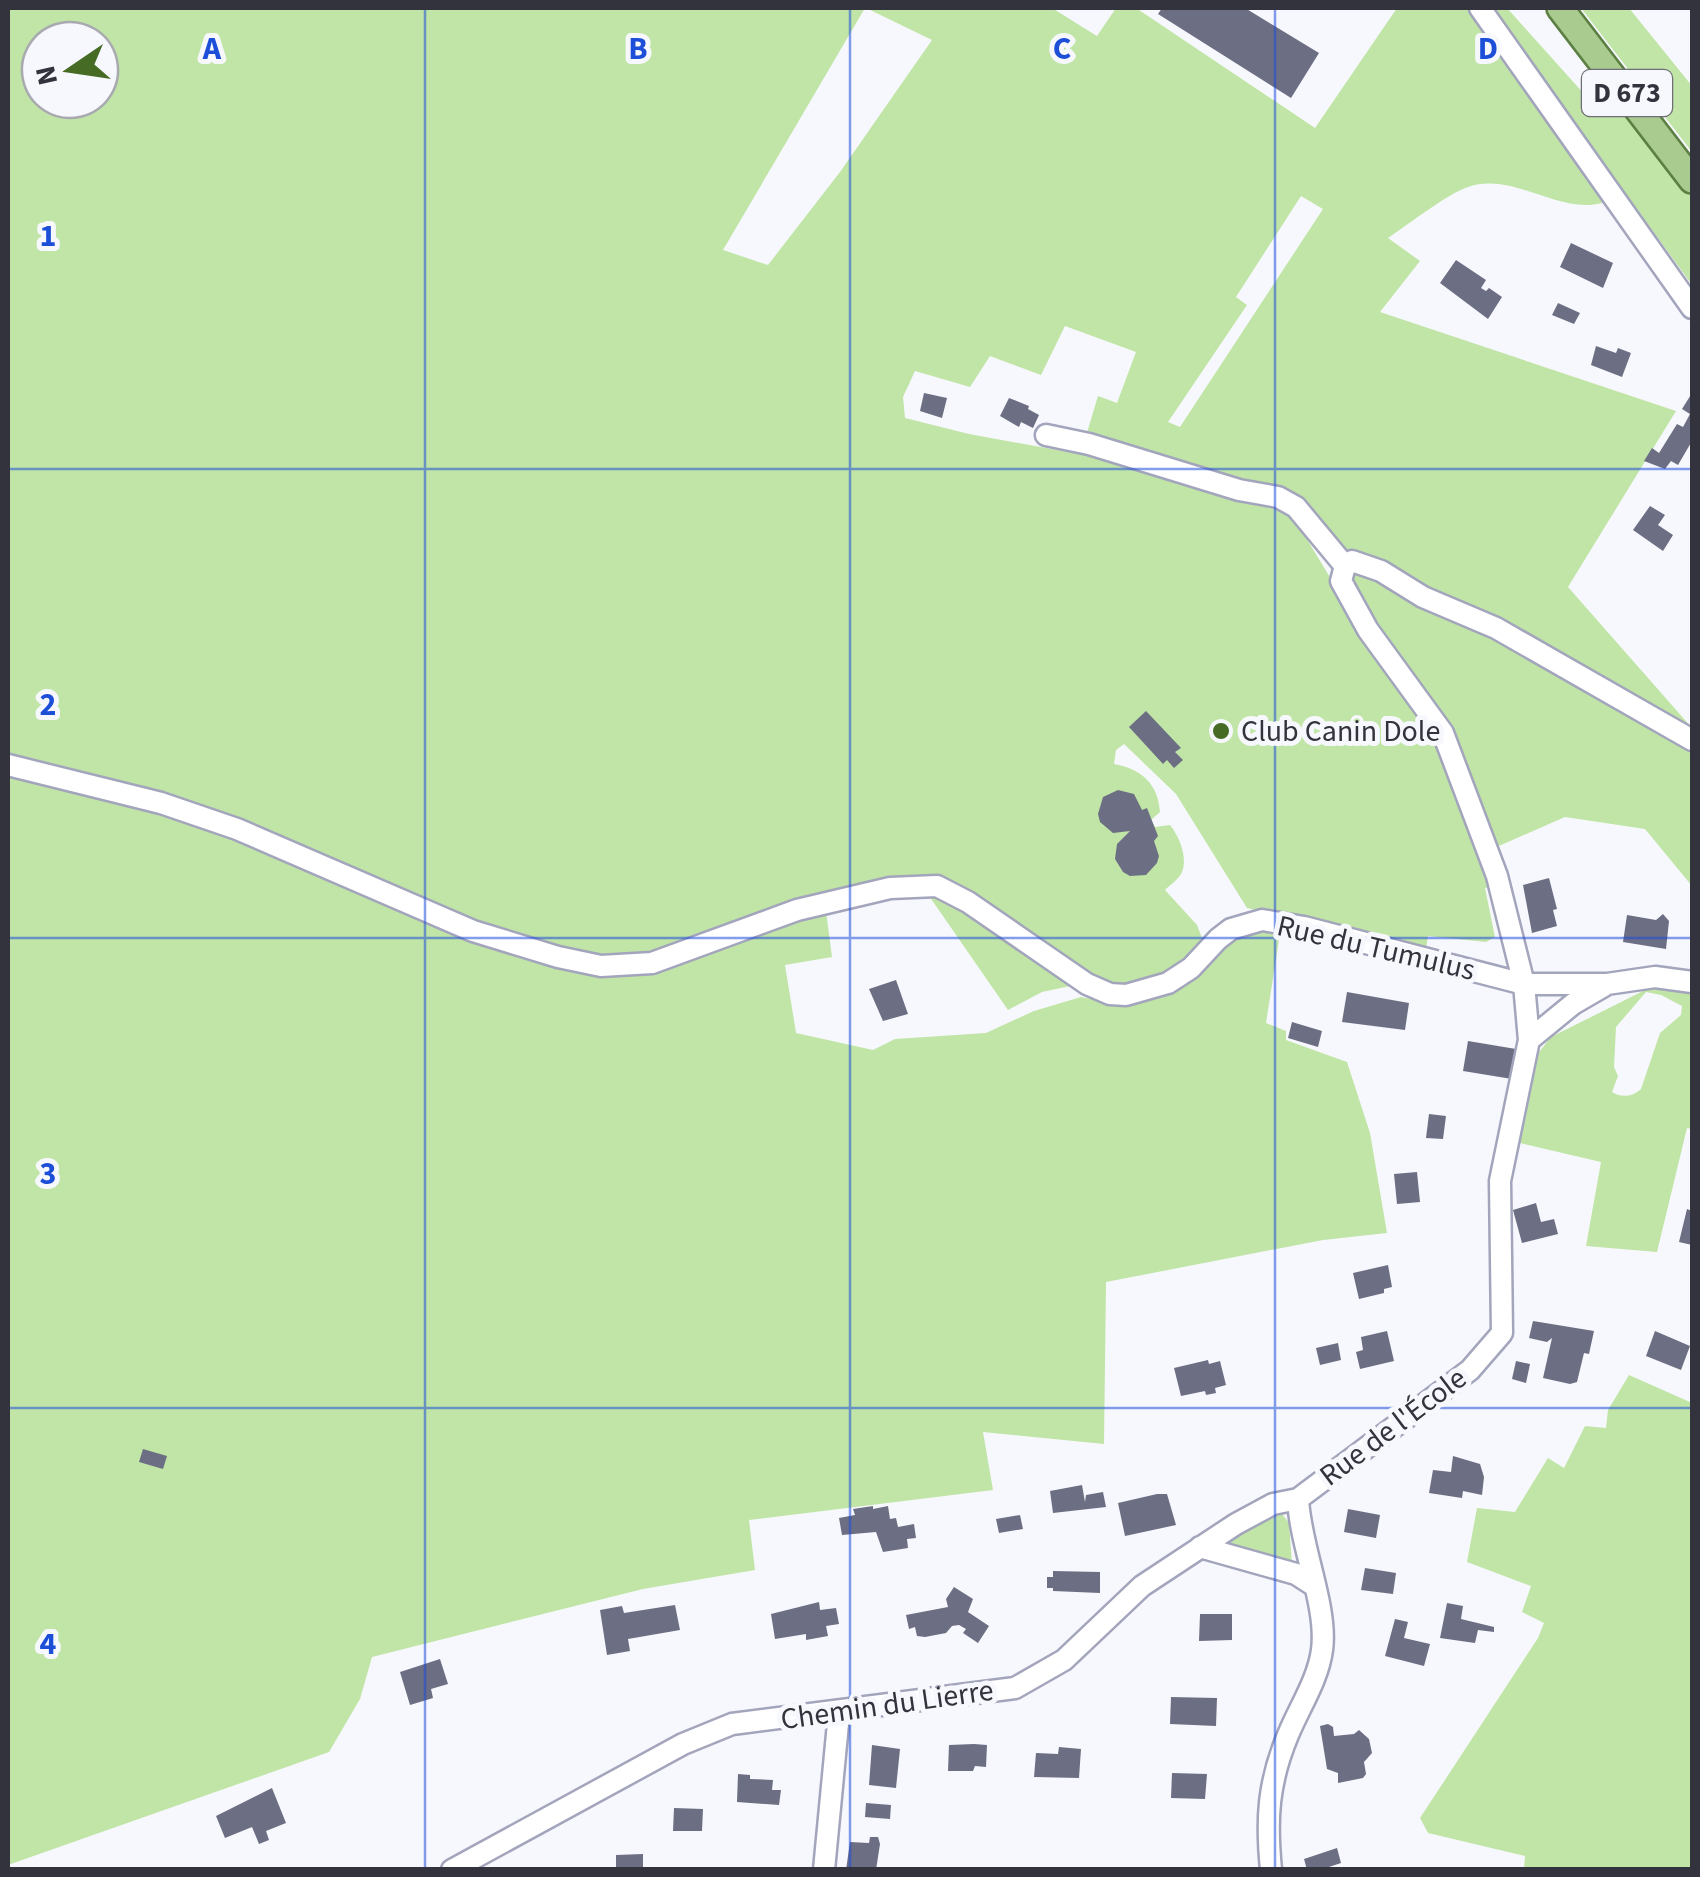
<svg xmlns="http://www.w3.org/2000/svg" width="1700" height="1877" font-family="'Source Sans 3',sans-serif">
<rect width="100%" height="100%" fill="#f7f8fd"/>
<!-- green -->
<path fill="#c0e5a6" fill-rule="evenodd" d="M8 8H865L723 250 768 265 840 172 932 40 866 8H1052L1097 36 1116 8H1136L1315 128 1397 8H1470L1562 136 1605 202C1560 217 1515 171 1468 187 1447 194 1409 224 1388 238L1420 261 1380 312 1676 411 1568 587 1692 728V886L1645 829 1565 817 1492 849C1477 806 1465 758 1441 720 1411 674 1376 634 1351 586L1359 557 1343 555 1302 506 1274 490 1086 436 1098 396 1117 403 1136 352 1065 326 1041 375 990 356 970 387 915 371 903 397 905 418 969 434 1106 459 1277 504 1291 513 1345 602 1432 734 1479 837 1494 886 1485 888 1495 937 1486 942 1428 936 1426 949 1247 908 1176 794 1124 744 1116 750 1114 764C1141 769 1158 783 1160 812L1151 820 1155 827 1170 825C1179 836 1188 857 1182 872 1180 878 1170 885 1165 890L1197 925 1204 943 1174 973 1159 980 1126 988 1099 985 1074 971 938 877H908L823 896 740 924 743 934 826 911 832 957 785 965 796 1033 873 1050 895 1039 986 1033 1034 1011 1081 997 1112 1003 1166 992 1181 984 1219 944 1241 931 1257 927H1281L1266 1023 1286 1031V1040L1347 1062 1370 1133 1387 1233 1323 1240 1106 1282 1104 1444 983 1432 993 1490 749 1520 755 1570 643 1589 372 1657 360 1699 329 1752 8 1865ZM40 40H100V100H40ZM1301 196 1323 209 1180 427 1168 422 1247 305 1236 297Z
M1490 8H1507L1594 105 1613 94 1692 197V285Z
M1581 8H1629L1692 86V152Z
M927 893 945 897 1075 985 1042 992 1008 1010Z
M1653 986 1692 992V1129L1687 1128 1657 1252 1586 1246 1601 1162 1520 1143 1539 1052 1551 1037ZM1646 992 1661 995 1682 1006 1681 1015 1660 1033 1641 1089C1632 1097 1622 1098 1612 1092L1618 1076 1614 1067 1616 1027Z
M1629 1375 1692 1403V1869H1524L1525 1856 1428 1833 1420 1818 1538 1638 1544 1623 1522 1612 1531 1586 1467 1562 1477 1508 1515 1512 1548 1458 1564 1468 1585 1426 1606 1428 1608 1410Z
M1282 1514 1289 1523 1292 1564 1222 1546C1231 1529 1263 1515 1282 1514Z"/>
<!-- building -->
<path fill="#6c6e83" d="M1162 8H1245L1319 53 1291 98 1158 14Z
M1571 243 1613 263 1603 288 1560 267Z
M1456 260 1486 280 1481 288 1486 291 1489 288 1502 297 1488 319 1440 283Z
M1558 303 1580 313 1574 324 1552 315Z
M1596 346 1616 353 1618 348 1631 353 1622 377 1591 365Z
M924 393 947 398 942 418 920 411Z
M1692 393V441L1678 465 1671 461 1665 469 1644 461 1652 448 1659 453 1677 424 1683 427 1690 414 1682 409Z
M1009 398 1029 406 1028 409 1039 415 1033 428 1021 422 1019 427 1000 416Z
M1650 506 1665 515 1658 525 1673 535 1663 551 1633 530Z
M1146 711 1181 748 1175 752 1183 760 1174 768 1167 760 1163 764 1129 727Z
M1118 790 1134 794 1142 810 1147 808 1158 836 1154 841 1159 856 1157 863 1146 875 1130 876 1123 872 1115 859 1117 844 1130 831 1113 833 1100 822 1098 814 1103 797Z
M1549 878 1557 909 1553 910 1557 926 1532 933 1523 885Z
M1663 914 1669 921 1666 949 1623 942 1627 915 1656 920Z
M896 980 908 1014 883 1021 869 989Z
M1347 992 1409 1003 1405 1030 1342 1022Z
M1292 1022 1322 1031 1318 1047 1288 1038Z
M1468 1041 1516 1049 1512 1079 1463 1071Z
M1429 1114 1446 1116 1443 1139 1426 1138Z
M1417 1172 1420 1202 1397 1204 1394 1174Z
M1536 1203 1541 1222 1554 1219 1558 1234 1522 1243 1513 1210Z
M1687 1209 1692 1211V1245L1679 1242Z
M1388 1265 1392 1287 1384 1289V1293L1359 1299 1353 1273Z
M1533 1321 1594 1331 1589 1354 1584 1353 1577 1382 1570 1384 1543 1378 1552 1338 1547 1342 1529 1338Z
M1387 1331 1394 1361 1360 1369 1356 1352 1363 1350 1361 1337Z
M1655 1331 1690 1346 1681 1370 1646 1356Z
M1338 1343 1341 1360 1320 1365 1316 1348Z
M1208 1360 1209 1364 1220 1361 1226 1385 1215 1388 1216 1393 1206 1395 1205 1391 1181 1396 1174 1368Z
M1516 1361 1530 1364 1526 1383 1512 1379Z
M143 1449 167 1456 163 1469 139 1462Z
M1453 1456 1480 1464 1484 1477 1482 1495 1463 1491 1462 1498 1429 1493 1433 1470 1451 1472Z
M1082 1485 1085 1502 1086 1495 1103 1492 1106 1507 1053 1513 1050 1491Z
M1157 1494H1167L1176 1525 1125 1536 1118 1503Z
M873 1506V1509L888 1506 890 1519 896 1518 898 1527 914 1524 916 1538 907 1539 908 1548 883 1552 876 1532 842 1535 839 1518 855 1515 853 1509Z
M1348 1509 1380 1515 1376 1538 1344 1532Z
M1020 1515 1023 1529 999 1533 996 1519Z
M1365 1568 1396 1573 1393 1594 1361 1590Z
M1053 1571 1100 1572V1593L1053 1591V1588H1047V1577H1053Z
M954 1587 973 1599 968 1612 989 1626 978 1643 963 1633 966 1629 959 1625 952 1626 946 1633 925 1637 917 1636 915 1627 909 1629 906 1615 948 1607 946 1599Z
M819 1602 820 1610 836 1608 839 1624 826 1626 828 1636 806 1640V1634L775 1639 771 1614Z
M1447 1603 1463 1606 1461 1619 1494 1627V1632L1478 1630 1475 1643 1440 1638Z
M675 1605 680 1630 628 1639 630 1651 607 1655 600 1610 622 1606 624 1613Z
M1200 1614H1232V1640L1199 1641Z
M1395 1619 1408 1622 1404 1638 1430 1644 1424 1666 1385 1656Z
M440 1659 448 1684 431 1689 433 1698 410 1705 400 1672Z
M1171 1697 1217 1698 1216 1726 1170 1724Z
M1328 1724 1333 1727 1334 1736 1354 1734 1359 1730 1369 1739 1372 1753 1364 1762 1366 1774 1363 1778 1338 1783V1773L1327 1769 1320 1726Z
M974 1744 987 1745 986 1767 975 1766 973 1771H948L949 1745Z
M872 1745 900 1749 896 1788 869 1785Z
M1059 1747 1081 1749 1079 1778 1034 1777 1036 1753 1058 1754Z
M1172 1773 1207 1774 1205 1799 1171 1798Z
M738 1774 750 1775V1779L773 1780 772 1790H781L779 1805 737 1802Z
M272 1788 286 1823 266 1831 269 1840 259 1844 252 1827 225 1838 216 1816Z
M866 1803 891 1805 890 1819 865 1817Z
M674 1808 703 1809 702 1831H673Z
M870 1837H878L880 1844 876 1870H846L850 1842 869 1843Z
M1337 1848 1341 1863 1329 1867V1870H1307L1304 1859Z
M643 1854V1870H616V1855Z"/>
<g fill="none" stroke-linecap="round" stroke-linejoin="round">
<defs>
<path id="minor" d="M1480 8 1692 308
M1046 435 1089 444 1239 490 1278 497 1296 507 1345 566
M8 765 161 803 237 829 473 931 558 957 601 966 652 963 797 910 890 888 937 886 968 902 1087 984 1110 994 1126 995 1168 983 1191 968 1218 939 1231 929 1262 920 1304 927 1524 984H1607L1655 977 1692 982
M1529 1040 1573 1004 1604 986
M1200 1547 1296 1574 1313 1585
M452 1870 683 1744 732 1724 1015 1688 1064 1660 1142 1586 1236 1524 1273 1504 1298 1499
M824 1870 839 1713
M1271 1870C1266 1819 1268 1783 1288 1735 1299 1708 1318 1680 1322 1650 1328 1607 1300 1546 1298 1499L1470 1370 1502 1333 1500 1181 1529 1040 1524 984 1497 876 1443 733 1368 630 1341 581 1345 566 1352 561 1381 571 1423 597 1496 628 1692 740"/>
<path id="major" d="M1560 8 1692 180"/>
</defs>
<!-- minor casing -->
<use href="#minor" stroke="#a3a5bc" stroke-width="25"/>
<!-- major casing -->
<use href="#major" stroke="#5c7f43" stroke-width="30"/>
<!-- minor -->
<use href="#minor" stroke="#fff" stroke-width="20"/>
<!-- major -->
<use href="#major" stroke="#aacb90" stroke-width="25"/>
</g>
<!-- grid -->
<path fill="none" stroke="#1d4ed8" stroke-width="2.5" stroke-opacity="0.55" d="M425 8V1870M850 8V1870M1275 8V1870M8 469H1692M8 938H1692M8 1408H1692"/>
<!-- markers -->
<circle fill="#456b25" stroke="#f7f8fd" stroke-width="4" cx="1221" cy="731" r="10"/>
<g text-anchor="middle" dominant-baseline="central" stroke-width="10" stroke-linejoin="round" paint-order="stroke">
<!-- shield labels -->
<rect fill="#f7f8fd" stroke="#6e6e77" stroke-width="2.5" x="1582" y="70" width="90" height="46" rx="8"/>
<g font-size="28" font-weight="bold" fill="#33333d">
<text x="1627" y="93">D 673</text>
</g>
<!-- poi labels -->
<g font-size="30" fill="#33333d" stroke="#f7f8fd" text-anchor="start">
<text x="1241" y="731">Club Canin Dole</text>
</g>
<!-- street labels -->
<g font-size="30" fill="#33333d" stroke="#f7f8fd">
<text transform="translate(1376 948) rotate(13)">Rue du Tumulus</text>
<text transform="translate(1393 1427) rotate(-37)">Rue de l'École</text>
<text transform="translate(887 1705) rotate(-8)">Chemin du Lierre</text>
</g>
</g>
<g font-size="32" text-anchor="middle" font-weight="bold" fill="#1d4ed8" stroke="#f7f8fd" stroke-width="10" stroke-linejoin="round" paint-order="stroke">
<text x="212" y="59">A</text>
<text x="638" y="59">B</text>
<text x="1062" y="59">C</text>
<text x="1488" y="59">D</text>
<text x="48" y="246">1</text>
<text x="48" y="715">2</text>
<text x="48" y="1184">3</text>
<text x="48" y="1654">4</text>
</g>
<!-- border -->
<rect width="1700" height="1877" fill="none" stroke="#33333d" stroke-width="20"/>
<!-- north arrow -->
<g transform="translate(70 70) rotate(257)"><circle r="48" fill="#f7f8fd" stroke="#a9a9b0" stroke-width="2.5"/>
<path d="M0-8L18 38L0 25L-18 38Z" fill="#456b25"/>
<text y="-15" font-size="28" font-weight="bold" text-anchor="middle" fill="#33333d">N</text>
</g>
</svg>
